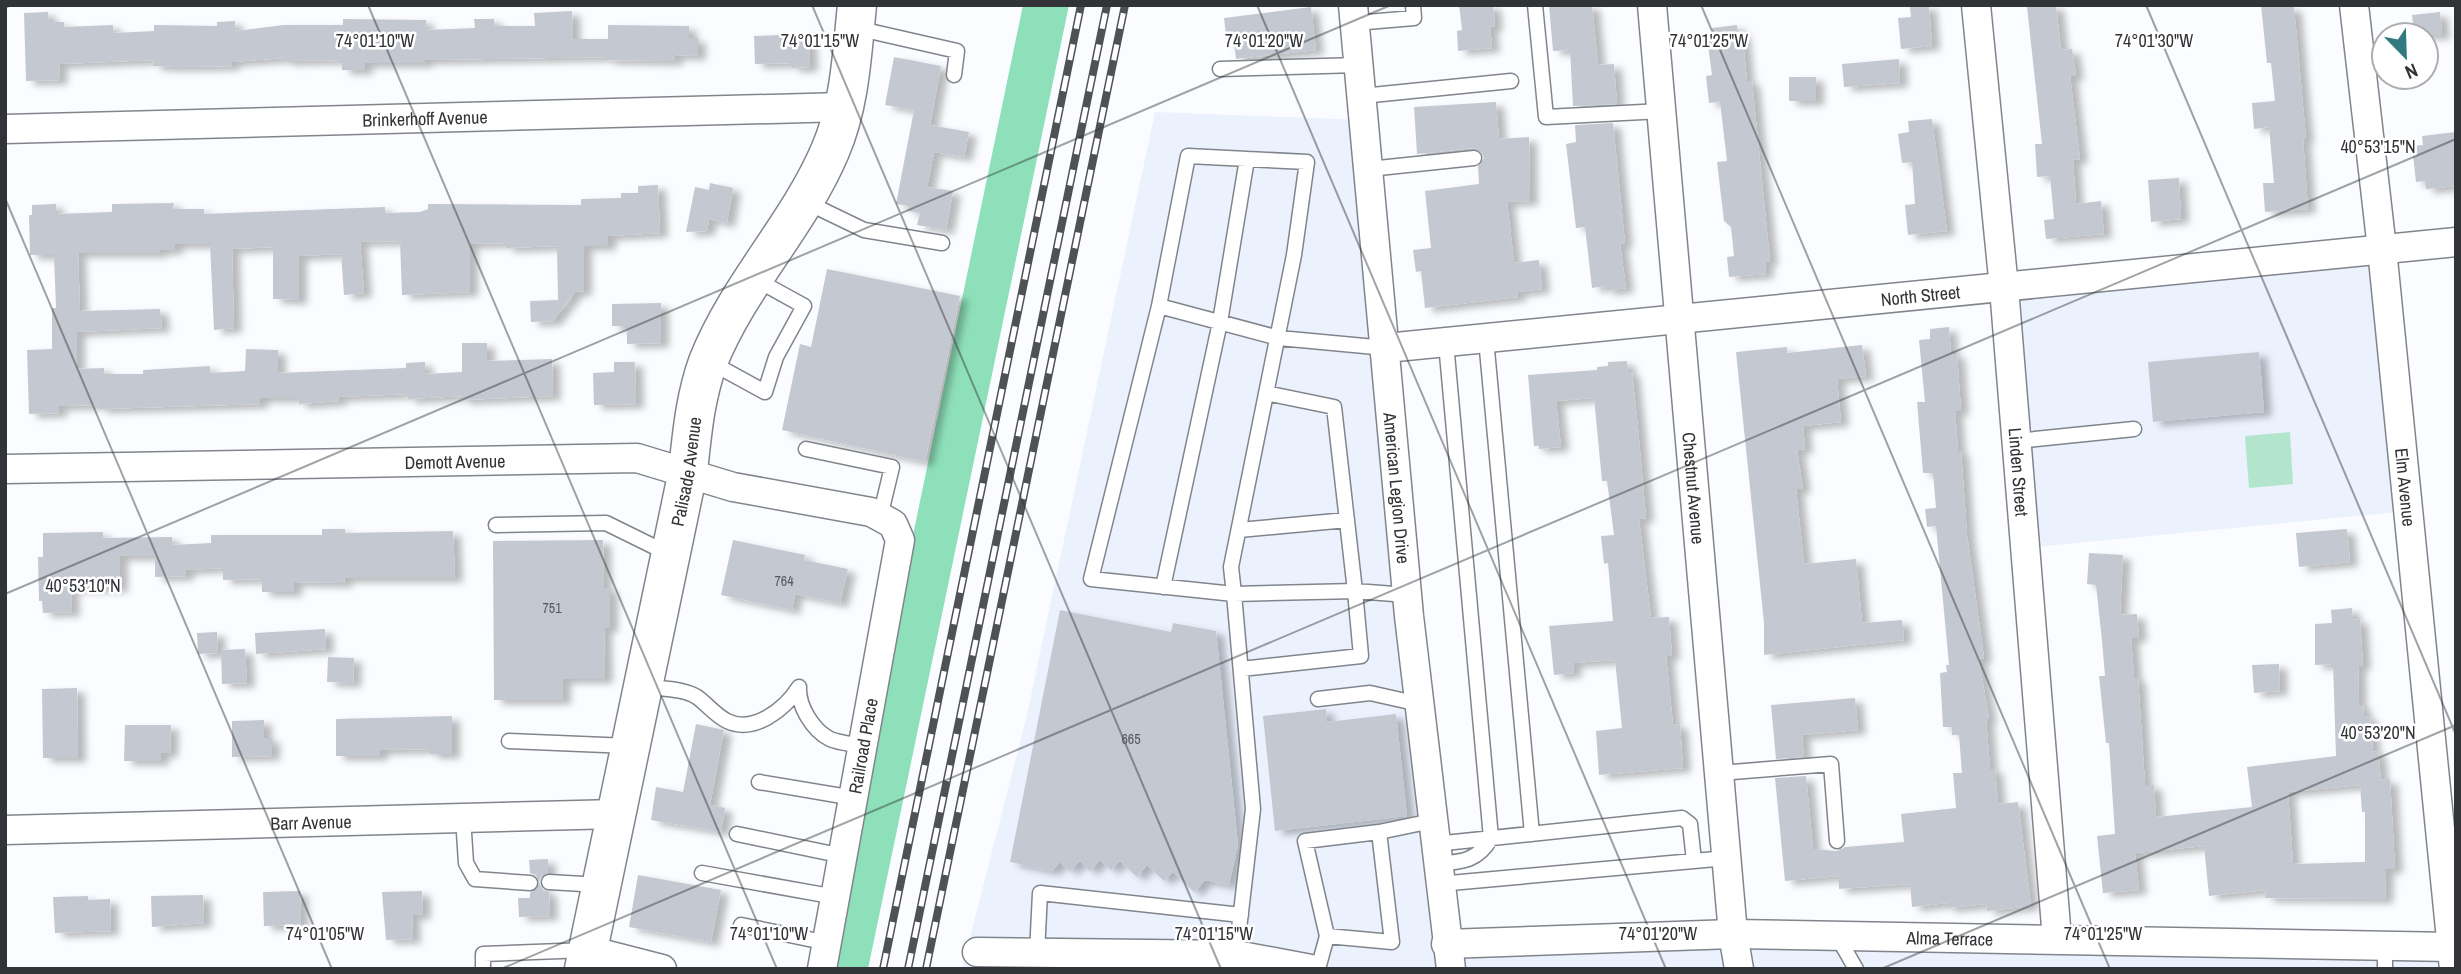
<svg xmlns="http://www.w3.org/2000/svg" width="2461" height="974" font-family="'Archivo Narrow',sans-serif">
<defs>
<filter id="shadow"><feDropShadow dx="8" dy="4.5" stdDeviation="3.5" flood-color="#0004"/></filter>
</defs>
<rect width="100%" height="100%" fill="#fafcff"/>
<!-- built -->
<path fill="#ebf2fe" d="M1155 112 1365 120 1446 944 2452 947 2454 969H962L1026 719Z
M2382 249 2409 511 2025 548 2004 288Z"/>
<!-- green -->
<path fill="#b3e5cc" d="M2290 432 2293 484 2249 488 2245 436Z"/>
<!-- forest -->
<path fill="#8ee0ba" d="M1023 5H1069L868 969H823Z"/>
<!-- building -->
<path fill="#c4c9d1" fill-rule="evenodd" filter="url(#shadow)" d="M1459 5H1493L1495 26 1490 27 1492 48 1458 51 1457 31 1462 30Z
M1549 5H1592L1598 65 1614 64 1617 104 1573 106 1570 50 1553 51Z
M1929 5 1932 46 1901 49 1898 18 1911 17 1910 7Z
M2056 5 2061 50 2072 49 2076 76H2070L2080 159 2073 160 2076 204 2101 201 2104 234 2046 239 2044 220 2054 219 2050 176 2037 177 2035 144H2042L2027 7Z
M2261 5 2294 7 2306 139H2303L2308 209 2265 212 2263 183H2274L2269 127 2254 129 2252 103 2275 101 2271 63H2267Z
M1311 7 1316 50 1236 59 1234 42 1227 43 1224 18Z
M572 11 573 39H608V25L689 26V38H698V56L675 55V61L607 60V57L425 60V63H365V70H342V60L284 61V58L232 62V66L178 67 153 66 154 60 59 64 60 80 26 81 24 13 48 12 49 22H64V27L113 25 114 33 154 31V25L217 26V22L235 21V31L284 25H343V19L426 20V30L475 28 474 19H494V26H535L534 13Z
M2440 12 2442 35H2414L2412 15Z
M1737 25 1738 32 1742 31 1747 81H1752L1770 261 1765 262 1766 274 1729 277 1727 257 1734 256 1731 227 1724 221 1717 162 1727 161 1720 102 1709 103 1706 76 1712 75 1707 38H1713L1712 28Z
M809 34 810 67 792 68V63L755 64 754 36Z
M894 57 941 66 930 125 969 132 964 157 934 152 927 187 953 191 946 230 917 225 920 213 908 211 909 206 896 204 914 110 885 105Z
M1899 59 1900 83 1844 87 1842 64Z
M1789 77H1816V101H1789Z
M1496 102 1499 139 1529 137 1530 201 1507 202 1514 263 1539 260 1542 289 1517 292 1518 297 1425 308 1421 271 1416 272 1413 250 1431 248 1425 191 1479 184 1478 166 1484 158 1481 152 1474 148 1417 154 1414 107Z
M1932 119 1947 231 1908 235 1905 205 1915 204 1912 162 1902 163 1898 134 1909 132 1908 121Z
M1613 123 1625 243 1620 244 1626 288 1607 291 1606 286 1592 288 1585 227 1576 228 1566 144 1576 142 1575 125Z
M2456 132V186L2426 189 2425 181 2416 182 2412 146 2423 145 2422 136Z
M2179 178 2181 219 2151 222 2148 180Z
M710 183 733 188 727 223 709 219 707 231 686 232 695 187 709 190Z
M658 185 660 233 608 236V246H584V291L575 292 553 321 531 322 530 301 558 300 557 246 506 248V243L470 244V292L402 295 400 241 360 242 364 293 344 295 341 254 299 256V300L273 299V247L232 249 234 328 214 330 210 244H175V250H160V253H78L80 311 160 309 162 328 77 332V369L104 368V374H143V370L210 366V373L245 371 246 349 278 350V373L406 368V363L425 362V374L462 372V343H487V361L552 359 553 396 462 400V396L408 399 407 394 338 397 339 401 299 404 298 398H260V404L100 409V405L59 406V413L29 414 27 350 52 349V308H56L54 255H30L29 215H32V205L56 204V214L112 212V204L174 203 173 209H204V214L385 207V213L420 212 428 209V204L581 205V199L621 198V193H638V186Z
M827 269 960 296 925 462 782 430 800 344 811 347Z
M661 303V343L627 344V326H612V304Z
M1949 327 1951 354H1957L1961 411H1955L1958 451H1961L1967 535 1984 658 1979 659 1989 719H1986L1990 769H1995L1998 804 2018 802 2031 906 1987 911 1986 904 1947 908V903L1912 907 1910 884 1839 889 1838 876 1785 881 1775 778 1806 776 1813 849 1837 851 1845 847 1904 842 1901 814 1956 808 1953 773H1962L1959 735H1952V727H1943L1940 673 1947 672 1946 665H1949L1936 526 1927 527 1925 509 1936 508 1933 473H1923L1917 402H1925L1919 340 1930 339V329Z
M1862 345 1866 376 1837 379 1841 422 1803 426 1805 449 1797 450 1803 489H1796L1804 564 1856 559 1862 623 1902 620 1904 640 1764 655V623L1736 352 1787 347V353Z
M2259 352 2264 412 2153 422 2148 362Z
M1627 361 1628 372H1632L1638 429 1646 518 1639 519 1651 618 1669 617 1672 656H1666L1673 725 1680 724 1683 768 1599 775 1596 731 1622 728 1615 660 1573 663 1574 673 1554 675 1549 626 1613 621 1608 563 1604 564 1601 536 1614 535 1607 481H1602L1594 398 1556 401 1561 447 1539 449V446H1534L1528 375 1597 370V367L1608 366V362Z
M614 362H635L636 404 594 405 593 373 614 372Z
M322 529H345V533L453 531 455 578H345L344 583 294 582V592H262V579L223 580V568L186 570V576L155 577V556H120V588H71L72 612 43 613 42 601H39L38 557H43V533L103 532V538L172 537 173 545 211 543V535H322Z
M2347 529 2350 562 2299 567 2296 533Z
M603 540 604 588H610V628H604L605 679H563V700H494L493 541Z
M733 540 805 555 804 560 848 569 840 603 795 594 792 610 721 595Z
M2089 553 2123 555 2120 615 2137 614 2139 638H2131L2134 678H2138L2145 785H2154L2156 817 2252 807 2247 767 2336 756 2333 664 2315 665V624L2332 623 2331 610 2352 608 2353 620 2360 619 2363 665 2358 666 2359 705H2363L2364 717 2370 716 2373 752 2378 751 2381 780 2390 779 2395 869H2386L2385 899 2265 898 2266 890 2209 896 2204 846 2135 853 2139 890 2103 893 2097 836 2115 834 2109 743H2106L2099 676H2105L2102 641 2096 585 2087 584ZM2360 785 2362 812H2365V862L2293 864 2288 792Z
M1060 610 1171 632 1173 623 1216 631 1238 845 1229 885 1205 880 1194 892 1173 872 1164 881 1147 865 1137 877 1120 861 1111 870 1100 860 1090 871 1080 861 1070 871 1060 862 1052 871 1010 862Z
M325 629 326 649 256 654 255 633Z
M217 632 218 653 198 654 197 633Z
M245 649 247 683 222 684 221 650Z
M328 657 354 658 353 683 327 682Z
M2279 664 2280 691 2254 693 2252 665Z
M77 688 78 758H43L42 689Z
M1855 698 1858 730 1802 735 1804 757 1776 759 1771 705Z
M1326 709 1327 722 1396 714 1407 816 1275 831 1263 716Z
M452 716V754H430V749L380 750V756H336V719Z
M264 720V738H272V756L232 757V721Z
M696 724 724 730 710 805 725 808 721 832 651 820 656 787 683 792Z
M125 725H171L170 753H161V761H124Z
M548 859V873L541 876 539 882 543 890 549 892 550 916 519 917 518 898H530V893L539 884 536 875 530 873 529 860Z
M638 875 721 890 711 942 629 927Z
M300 891 301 925 264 926 263 892Z
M422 891 423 915H412L413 939 386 940 382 892Z
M203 895 204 923 152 927 151 896Z
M88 896V900L110 899 111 931 55 933 53 897Z"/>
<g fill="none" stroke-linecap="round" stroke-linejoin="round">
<defs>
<path id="lane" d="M1535 5 1546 117 1662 111
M1355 23 1414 18 1413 5
M856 28 957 51 954 75
M1220 69 1359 65
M1362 96 1511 81
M1369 169 1474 158
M806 202 864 230 942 243
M1159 306 1279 338 1386 348
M1486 339 1532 834
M710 362 765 392 776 357 804 306 755 279
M2016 441 2134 429
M806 449 892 467 880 517
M496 525 606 523 669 554
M1239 530 1347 520
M1163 587 1220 322 1247 159
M1241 669 1361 656 1355 591 1407 595
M643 686C659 689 683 688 697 697 707 704 715 715 727 721 754 734 785 709 799 687
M799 687C798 705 812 730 830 739 839 743 853 744 863 746
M1318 699 1370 693 1419 704
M509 741 629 746
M1720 773 1831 764 1837 841
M759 782 854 798
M463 818 466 863 475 879 530 883
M1379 832 1432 821
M737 834 843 856
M1435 844 1682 818 1690 824 1694 861
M1437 864C1462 862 1478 861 1491 838L1446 343
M702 873 836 897
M549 882 600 885
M1439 884 1727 858
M741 925 828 943
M1837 936 1856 969
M1037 953 1040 893 1241 915
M1236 955 1253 809 1234 594 1231 567 1294 255 1307 162 1188 156 1159 306 1091 579 1234 594 1355 591 1334 407 1266 393
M483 969V954L587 950
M1318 969 1327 936 1305 841 1379 832 1392 942 1327 936
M2385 969V946"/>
<g id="street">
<path id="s1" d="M1353 5 1409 616 1451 969"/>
<path id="s2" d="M1652 5 1733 934 1739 969"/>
<path id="s3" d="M1976 5 2004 288 2057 939"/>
<path id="s4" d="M2354 5 2382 249 2454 969"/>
<path id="s5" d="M5 129 844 107"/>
<path id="s6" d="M1386 348 2456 242"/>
<path id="s7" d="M5 469 637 458 733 487 871 512 893 524 900 540 822 969"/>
<path id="s8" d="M5 830 617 814"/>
<path id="s9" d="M1446 944 1733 934 2452 947"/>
<path d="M588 950 662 969"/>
<path d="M977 952 1236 955 1311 969"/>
</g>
<g id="secondary">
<path id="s10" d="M584 969 688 471C692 434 695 398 708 362 738 286 798 226 830 151 850 105 852 54 857 5"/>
</g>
</defs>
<!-- lane casing -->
<use href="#lane" stroke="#80858c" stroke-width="17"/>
<!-- street casing -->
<use href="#street" stroke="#80858c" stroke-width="31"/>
<!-- secondary casing -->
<use href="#secondary" stroke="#80858c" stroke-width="41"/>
<!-- lane -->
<use href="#lane" stroke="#fff" stroke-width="14"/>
<!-- street -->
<use href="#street" stroke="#fff" stroke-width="28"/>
<!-- secondary -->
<use href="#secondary" stroke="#fff" stroke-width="38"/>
<defs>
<path id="rail" d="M883 969 1081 5
M908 969 1107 5
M926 969 1125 5"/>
</defs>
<!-- rail casing -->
<use href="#rail" stroke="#4f5154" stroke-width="8"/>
<!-- rail -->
<use href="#rail" stroke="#fff" stroke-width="5" stroke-dasharray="16" stroke-linecap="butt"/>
</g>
<!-- ticks -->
<path fill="none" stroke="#313336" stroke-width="2" stroke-opacity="0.45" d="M368 5 777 969M812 5 1221 969M1257 5 1666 969M1701 5 2110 969M2146 5 2456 735M5 8 11 5M5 198 332 969M5 594 1391 5M501 969 2456 139M1881 969 2456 725"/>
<g text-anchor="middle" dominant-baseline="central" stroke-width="5" stroke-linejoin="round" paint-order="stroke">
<!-- number labels -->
<g font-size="14" fill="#56585d">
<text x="784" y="581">764</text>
<text x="552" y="608">751</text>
<text x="1131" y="739">665</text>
</g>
<!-- street labels -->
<g font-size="18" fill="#313336" stroke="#fff">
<text stroke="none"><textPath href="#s5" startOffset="420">Brinkerhoff Avenue</textPath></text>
<text stroke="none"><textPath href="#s6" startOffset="537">North Street</textPath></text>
<text stroke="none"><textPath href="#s7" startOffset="450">Demott Avenue</textPath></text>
<text stroke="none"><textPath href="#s3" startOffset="469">Linden Street</textPath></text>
<text stroke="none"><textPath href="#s10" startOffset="508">Palisade Avenue</textPath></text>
<text stroke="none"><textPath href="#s1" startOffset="485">American Legion Drive</textPath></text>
<text stroke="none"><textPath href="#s2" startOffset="485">Chestnut Avenue</textPath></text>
<text stroke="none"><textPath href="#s4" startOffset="485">Elm Avenue</textPath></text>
<text transform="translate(863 746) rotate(-80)">Railroad Place</text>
<text stroke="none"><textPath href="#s8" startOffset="306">Barr Avenue</textPath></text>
<text stroke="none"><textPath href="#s9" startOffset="504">Alma Terrace</textPath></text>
</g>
</g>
<g font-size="18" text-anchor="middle" fill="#313336" stroke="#fff" stroke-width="5" stroke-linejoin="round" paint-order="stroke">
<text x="375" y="47">74°01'10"W</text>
<text x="820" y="47">74°01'15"W</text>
<text x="1264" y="47">74°01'20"W</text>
<text x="1709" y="47">74°01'25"W</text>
<text x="2154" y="47">74°01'30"W</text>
<text x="2378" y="153">40°53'15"N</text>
<text x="83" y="592">40°53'10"N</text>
<text x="2378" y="739">40°53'20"N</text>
<text x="325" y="940">74°01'05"W</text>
<text x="769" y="940">74°01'10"W</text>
<text x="1214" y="940">74°01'15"W</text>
<text x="1658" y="940">74°01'20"W</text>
<text x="2103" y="940">74°01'25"W</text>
</g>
<!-- border -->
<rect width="2461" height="974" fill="none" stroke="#313336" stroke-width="14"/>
<!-- north arrow -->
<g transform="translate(2405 56) rotate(157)"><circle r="33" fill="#ffffff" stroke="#adadaf" stroke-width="2"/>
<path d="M0-5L12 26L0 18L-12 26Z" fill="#30797e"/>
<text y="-10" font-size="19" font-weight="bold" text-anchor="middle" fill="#313336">N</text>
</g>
</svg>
